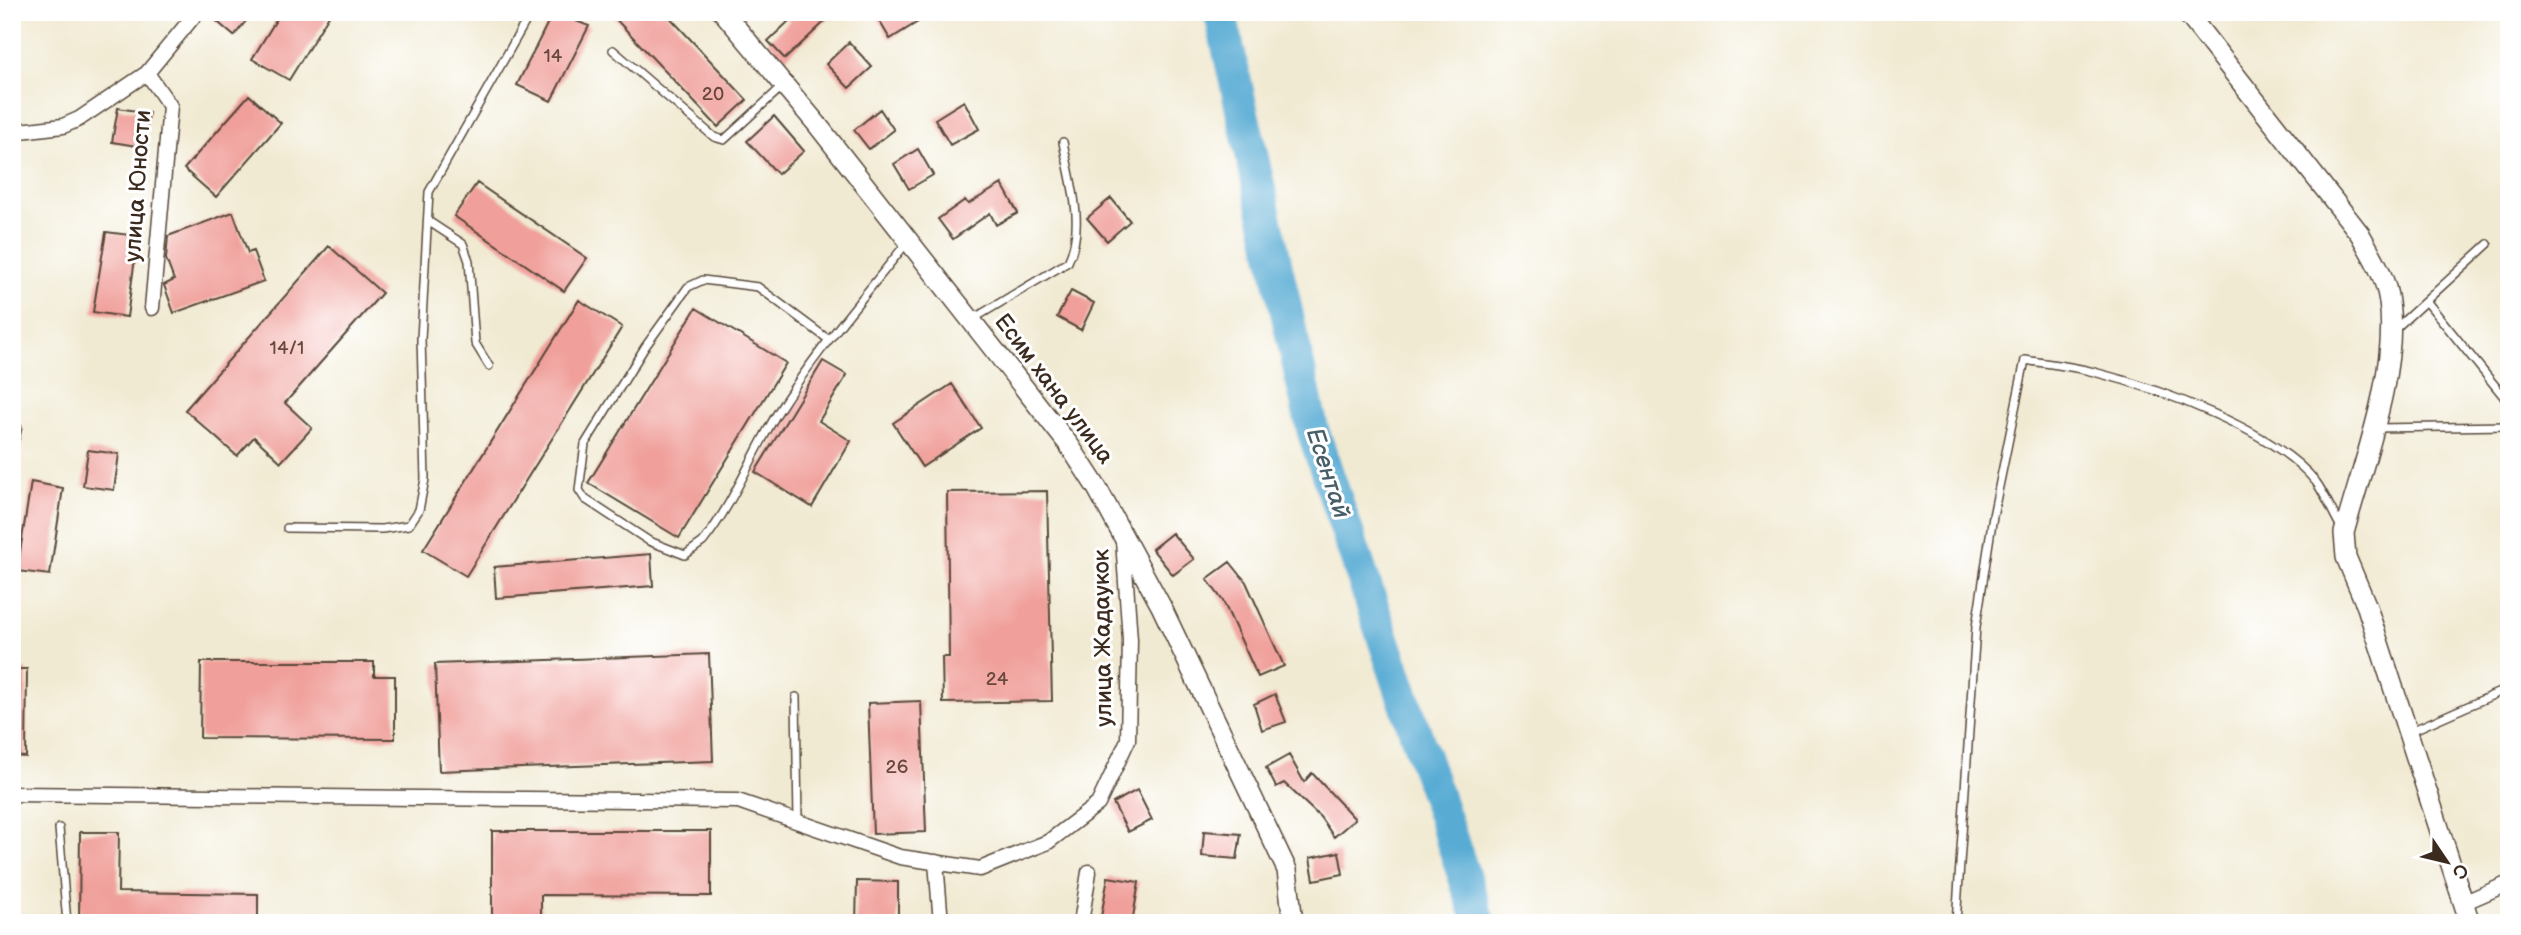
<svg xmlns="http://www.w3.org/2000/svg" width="2521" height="935" font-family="'Balsamiq Sans',sans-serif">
<rect width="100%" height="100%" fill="#fff"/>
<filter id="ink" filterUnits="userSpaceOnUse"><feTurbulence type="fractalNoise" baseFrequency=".0143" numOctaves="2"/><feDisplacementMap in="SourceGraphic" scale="14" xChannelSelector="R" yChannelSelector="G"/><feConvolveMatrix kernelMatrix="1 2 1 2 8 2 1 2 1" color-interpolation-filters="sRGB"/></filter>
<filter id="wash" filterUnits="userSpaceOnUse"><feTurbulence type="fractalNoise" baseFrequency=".00686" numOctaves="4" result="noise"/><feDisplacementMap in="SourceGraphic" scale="28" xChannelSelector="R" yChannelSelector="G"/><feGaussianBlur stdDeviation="1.57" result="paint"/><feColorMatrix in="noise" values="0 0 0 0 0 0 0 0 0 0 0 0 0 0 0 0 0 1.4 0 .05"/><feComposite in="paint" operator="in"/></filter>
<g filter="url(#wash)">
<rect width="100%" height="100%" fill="#f1ead3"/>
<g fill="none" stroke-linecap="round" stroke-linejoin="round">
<!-- river -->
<path stroke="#58acd4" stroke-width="33" d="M1220 12 1313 431 1480 923"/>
</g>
<g id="blocks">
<!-- building -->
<path fill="#f09f9a" d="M206 12H253L234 36Z
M281 12H331L289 80 252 59Z
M553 12 589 26 551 101 517 85Z
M609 12H665L747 100 718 127Z
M781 12H835L785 59 768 41 789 21Z
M874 12H934L890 39Z
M849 42 872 67 849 88 826 64Z
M249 95 281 123 216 197 184 169Z
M964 101 979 129 950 145 935 119Z
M118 108 149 113 143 147 112 142Z
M880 109 894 130 869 149 854 130Z
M774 116 804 151 778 174 747 141Z
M918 149 933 175 909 189 894 164Z
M477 183 587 258 564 291 454 216Z
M1002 184 1018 213 996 225 990 213 953 239 938 219 965 200 968 204Z
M1111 198 1130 221 1107 241 1087 218Z
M233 212 248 253 253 251 264 281 174 313 164 285 174 280 166 259 168 236Z
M106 232 138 236 127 317 93 312Z
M329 246 382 293 285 403 312 428 281 462 254 437 237 456 185 410Z
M1071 291 1094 303 1081 330 1057 317Z
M579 300 622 327 466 576 423 550Z
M696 308 786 363 679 538 588 483Z
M823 361 847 375 819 421 851 441 812 507 755 472Z
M952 384 981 428 922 467 893 423Z
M88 450 119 454 114 490 83 486Z
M31 482 63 488 50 575 17 571Z
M1047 491 1052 701 943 703 942 657H949L947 492Z
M1172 533 1194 559 1173 575 1152 549Z
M651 554 653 586 496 598 494 567Z
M1230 562 1246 582 1284 666 1258 677 1223 601 1207 579Z
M709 654 713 761 439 771 435 664Z
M201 662H374V676H395V739L200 738Z
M12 669H27L26 757 12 756Z
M1275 694 1286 722 1262 730 1254 704Z
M921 701 926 832 873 834 868 703Z
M1289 755 1304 782 1312 773 1355 819 1334 837 1320 817 1284 783 1276 787 1266 768Z
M1137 790 1152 820 1128 832 1113 803Z
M492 831H711V896L541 895V923H492Z
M1204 831 1241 834 1237 859 1202 856Z
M80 832H119L118 892 258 894V923H79Z
M1339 852 1343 874 1314 880 1310 858Z
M1108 877 1139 882 1132 923H1100Z
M857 881 898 882V923H856Z"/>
</g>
</g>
<g filter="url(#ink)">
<use href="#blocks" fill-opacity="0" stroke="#564739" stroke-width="2"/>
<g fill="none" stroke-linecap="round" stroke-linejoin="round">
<defs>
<path id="service" d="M613 50 714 137 724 140 784 85
M428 221 463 244 469 261 475 343 489 366
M2427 302 2509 403
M973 319 1068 262C1086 226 1070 180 1063 142
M2395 329 2488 244
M829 340 758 287 703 280 688 287 645 347 585 444 579 490 585 499 649 541 685 555 703 542C734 503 752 454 778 412 816 351 864 297 908 241
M2376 428 2509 426
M287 528 382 529 409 525 419 510 425 479 421 339 429 192 531 12
M796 697 798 821
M2409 732 2509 688
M59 828 67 923
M1956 923 1976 627 1993 516 2025 360C2048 364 2071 366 2094 372 2157 388 2275 430 2316 482 2326 496 2333 514 2342 529"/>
<path id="minor" d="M147 73 170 106 152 308
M12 132 63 126 79 119 147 73 197 12
M12 437 14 428
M12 794 738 801 900 857 980 869 1048 842 1098 804 1128 740 1130 640 1123 540
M936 862 941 923
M2463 903 2509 883
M1081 923 1089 872"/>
<path id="tertiary" d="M723 12 816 123 1069 445 1097 488 1161 606 1287 870 1293 923
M2186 12 2360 234C2372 256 2386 277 2389 302 2399 371 2362 466 2344 533L2346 557 2367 607 2470 923"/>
</defs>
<!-- service casing -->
<use href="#service" stroke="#564739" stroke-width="10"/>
<!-- minor casing -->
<use href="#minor" stroke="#564739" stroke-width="17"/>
<!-- tertiary casing -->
<use href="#tertiary" stroke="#564739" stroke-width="22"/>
<!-- service -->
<use href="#service" stroke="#fff" stroke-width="7"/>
<!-- minor -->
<use href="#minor" stroke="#fff" stroke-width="14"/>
<!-- tertiary -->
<use href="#tertiary" stroke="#fff" stroke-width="19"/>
</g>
</g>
<g text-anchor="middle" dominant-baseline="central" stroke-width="6" stroke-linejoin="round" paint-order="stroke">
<!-- number labels -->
<g font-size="19" fill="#68473d">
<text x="553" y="56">14</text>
<text x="713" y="94">20</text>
<text x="287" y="348">14/1</text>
<text x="997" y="679">24</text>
<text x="897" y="767">26</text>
</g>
<!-- street labels -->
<g font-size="23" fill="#3b2a1e" stroke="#fff">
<text transform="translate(138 186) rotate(-86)">улица Юности</text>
<text transform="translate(1054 389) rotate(53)">Есим хана улица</text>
<text transform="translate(1103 638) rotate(-91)">улица Жадаукок</text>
</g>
<!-- water labels -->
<g font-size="24" font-style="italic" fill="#475e67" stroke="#fff">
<text transform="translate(1328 473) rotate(72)">Есентай</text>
</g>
</g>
<!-- margin -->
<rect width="2521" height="935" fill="none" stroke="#fff" stroke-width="42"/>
<!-- north arrow -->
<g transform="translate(2447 862) rotate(125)" stroke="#ffffff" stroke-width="5" paint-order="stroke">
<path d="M0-5L12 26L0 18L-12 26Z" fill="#3b2a1e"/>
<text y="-10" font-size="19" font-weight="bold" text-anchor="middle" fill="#3b2a1e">С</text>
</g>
</svg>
